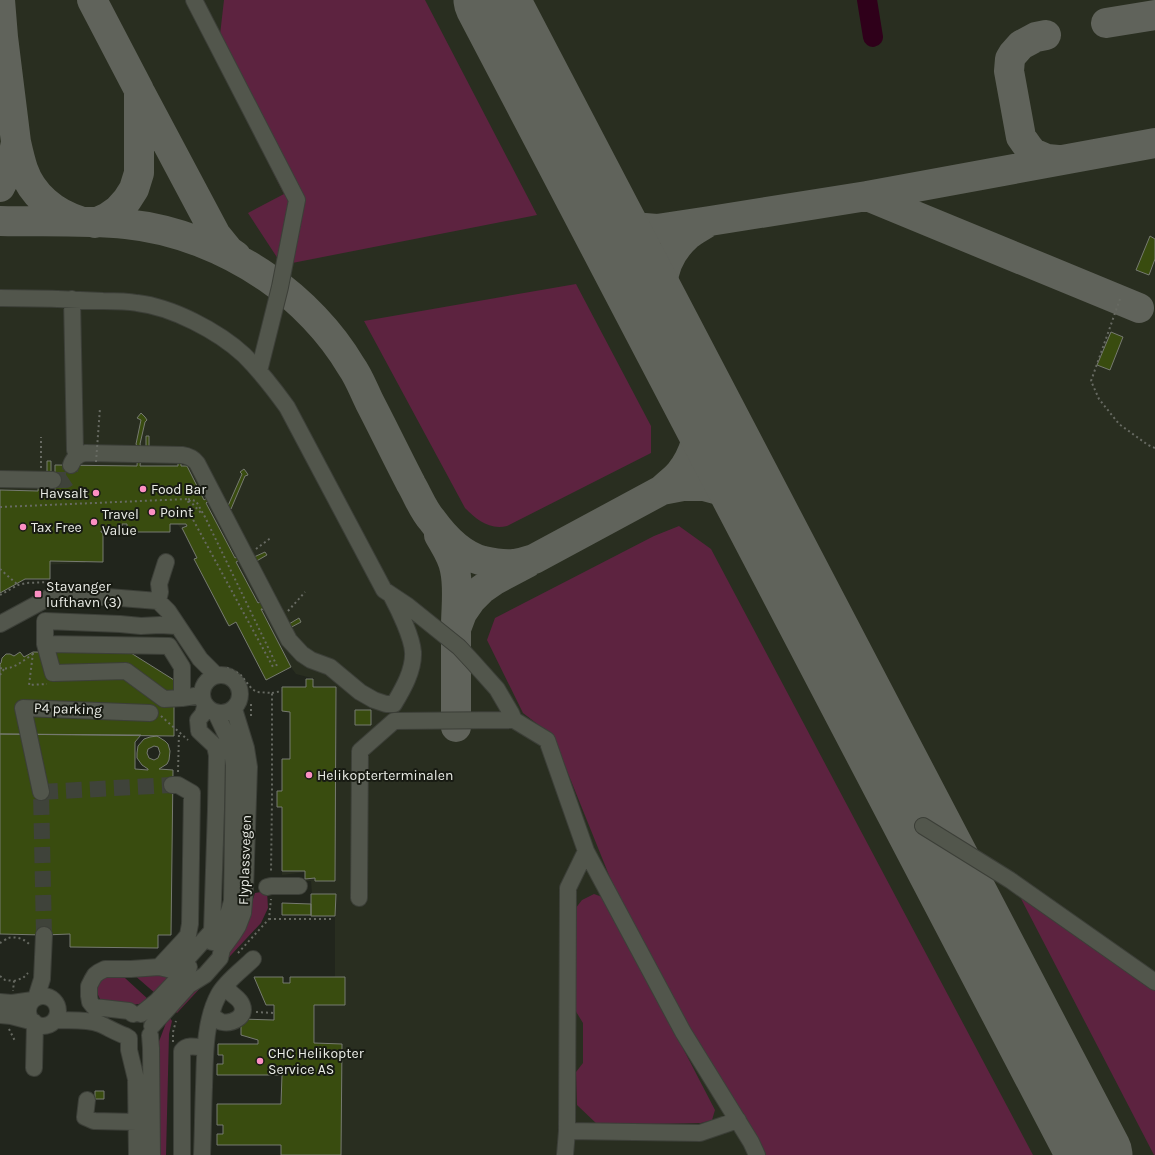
<svg xmlns="http://www.w3.org/2000/svg" width="1155" height="1155" font-family="Karla,sans-serif">
<rect width="100%" height="100%" fill="#21251c"/>
<!-- built -->
<path fill="#292e20" d="M0 0H1155V1155H327L315 1042V1006L335 976V916L312 894 311 881H306V872L282 875 283 807H279L277 799 279 790H284V759H292L291 711 282 691 283 686 309 687V679H315L296 674 290 666 267 678 235 622 234 621 226 624 195 556 199 554 176 522H168L166 531H90L91 546 85 563 39 565 31 577 0 593Z"/>
<!-- green -->
<path fill="#5d2340" d="M224 0H425L537 215 282 265 248 213 284 194 217 61Z
M576 284 651 426V453L507 526C489 530 477 520 465 508L364 321Z
M679 526 711 549 1033 1155H766L756 1136 683 1019 617 895 553 736 523 713 487 640 495 618 654 536Z
M1015 887 1155 986V1155H1154Z
M267 891 268 908 261 923 177 1013 174 1010 244 927 255 893Z
M594 894 605 898 715 1110 712 1120 701 1123 598 1125 577 1105 576 1072 583 1063V1023L575 1010V909L582 900Z
M226 903 217 931 156 994 133 974 216 930 218 904Z
M125 973V978L149 1000C135 1008 116 1005 101 1001L97 993 99 981 109 974Z
M170 1018 172 1021 169 1034 166 1155H157L158 1044 166 1023Z"/>
<g fill="none" stroke-linecap="round" stroke-linejoin="round">
<!-- river -->
<path stroke="#2f001a" stroke-width="20" d="M867 0 873 37"/>
<!-- taxiway -->
<path stroke="#60635b" stroke-width="30" d="M0 0 3 37
M92 0 139 90V173L134 189 127 200 118 210 108 217 95 223
M1106 23 1155 15
M0 31 3 37 16 142 12 163 0 187
M1046 35 1036 37 1021 45 1013 54 1010 59 1009 71 1021 137 1028 147 1033 153 1047 159 1058 160
M141 94 216 235 229 251 236 256
M16 142C18 151 20 160 23 169 32 195 54 213 80 221
M867 196 1139 308
M596 201 614 219 625 225 632 227 657 229 710 221 867 196 1155 143
M0 221C42 222 84 220 126 224 176 229 226 249 268 278 300 300 331 332 351 366 359 377 364 391 370 403 384 430 397 457 411 484 418 496 423 510 432 520 445 538 461 555 483 561 492 563 504 565 514 564 521 563 528 561 534 559L662 490 683 486H704L719 490 731 495 740 500 754 513 771 534
M669 340C659 303 655 264 687 236 693 230 701 227 708 222
M662 490C668 484 675 479 680 473 694 456 702 430 698 408 696 396 690 384 686 373
M439 535C445 546 453 557 455 570 459 588 456 608 456 627
M456 727V629L462 613 471 600 482 589 495 580 527 563
M1085 1134 1088 1145 1089 1155"/>
<!-- runway -->
<path stroke="#60635b" stroke-width="75" d="M491 0 1095 1155"/>
</g>
<!-- building -->
<path fill="#394c0f" stroke="#767a70" fill-rule="evenodd" d="M1150 236 1155 239V259L1149 275 1136 270Z
M1111 332 1123 337 1110 370 1097 365Z
M141 413 145 417 147 420 145 422 140 444 141 448H138L136 444 141 420 137 418Z
M146 436H149V452L141 454 140 466H178V449H181V466H187L204 500 207 498 227 508 207 502 206 503 235 558 250 550 254 557 265 552 267 555 253 563 247 556 236 562 258 603 262 601 289 624 299 618 301 622 286 630 277 617 262 609H261L291 667 266 680 236 622 229 626 194 559 197 558 182 528 187 526 186 524H170V532H127V524H122V532L101 531V532L103 533V562L50 561V579H25L0 593V490L38 491 39 473H47V461H51V477L42 479V491H55V465L137 466 138 448H146Z
M244 469 247 473 248 475 245 476 231 509 227 508 242 474 240 472Z
M20 652 24 657 33 652 131 653 174 680V736L0 734V664L1 663 2 658 6 654H10L14 656Z
M306 679H313V687H336L335 881H315V878L305 879V871H282V807H277V791H282V759H290V712L282 711V687H306Z
M355 710H371V725H355Z
M0 734 141 735 135 742V769L148 770V769L142 765 137 758V753L138 746 144 739 150 737 157 736 165 741 168 744 170 751 169 760 167 764 159 769 173 770 171 935H158V948L70 947V934L44 935 0 934ZM154 746 158 747 160 753 158 758 154 760 149 758 147 753 148 749Z
M311 894H336L335 916H311Z
M282 903 311 904V915H282Z
M254 977H283V983H290V977H345V1005H314V1043L342 1044 341 1155H281V1145H217V1134H223V1125H217V1104H281L282 1075H217V1064H223V1055H218V1044H258V1040L241 1035V1019L274 1020V1005H266Z
M95 1091H104V1099H95Z"/>
<g fill="none" stroke-linecap="round" stroke-linejoin="round">
<!-- minor-tunnel -->
<path stroke="#3f433a" stroke-width="16" stroke-dasharray="16 8" stroke-linecap="butt" d="M53 480H66L69 478 71 465
M44 935 41 792 172 785"/>
<defs>
<path id="minor" d="M194 0 297 200 280 287 259 371
M0 298C34 298 69 299 103 301 114 301 126 301 137 303 172 307 218 331 244 355 260 371 274 389 287 407L384 590 408 606 459 647 472 661 497 689 511 713 514 720 547 740 586 851 683 1032 751 1142 757 1155
M72 299 75 450 78 456
M71 465C74 457 78 454 86 453L182 455C189 456 193 458 197 463L289 640 302 654 311 660 330 667 360 692 374 700 386 704H394C403 689 414 670 413 652 412 637 399 610 392 597
M0 479 53 480
M158 601 160 592 159 584 166 562
M0 624 50 597H108L158 601 168 611 200 659 216 675
M177 626 160 625 141 626 120 624 45 621V644L53 673 126 671 164 699 182 698 201 695
M45 644 169 646 182 667V698
M202 694a19 19 0 1 1 38 0a19 19 0 1 1-38 0Z
M41 792 23 708 150 713
M923 826 1010 880 1155 982
M267 887 271 886H299
M359 898 360 751 394 721 514 720
M212 942C223 928 227 920 232 901L234 765 231 745 216 713
M159 967 184 940 188 935 190 924 192 793 178 785H172
M28 1011a15 15 0 1 1 30 0a15 15 0 1 1-30 0Z
M36 998 42 979 44 935
M0 1002 12 1003 33 1000
M133 1014 129 1011 94 1007 90 1002 89 996V986L92 980 95 975 99 972 105 969H131L159 967 176 971 212 931 216 809 217 755 215 746 199 731 198 720 203 714 205 707
M141 1014 157 1001 189 967
M0 1015 11 1016 34 1022
M211 1015C214 1017 218 1021 222 1022 232 1024 247 1017 242 1005 240 999 235 997 231 993 229 991 228 987 226 985
M55 1020C70 1021 86 1019 100 1024 109 1028 117 1033 126 1036
M152 1026 189 985 205 975 220 958 222 949 233 934 238 926 243 913 245 890 249 767 246 748 234 709
M150 1035 151 1048 152 1155
M129 1038V1050L136 1079 137 1155
M34 1068 35 1023
M87 1100 85 1117 94 1121 137 1122
M567 1131 700 1133 738 1120
M182 1155V1051C187 1044 197 1047 205 1048
M202 1155C203 1132 203 1110 204 1087 205 1058 204 1021 219 994 226 981 243 969 253 959
M565 1155 567 1131 568 888 586 851"/>
</defs>
<!-- minor casing -->
<use href="#minor" stroke="#3c3f38" stroke-width="18"/>
<!-- path -->
<path stroke="#676a62" stroke-width="2" stroke-dasharray="2 3" stroke-linecap="butt" d="M1120 299 1091 381 1099 399 1119 424 1148 445 1155 448
M41 468V437
M188 499 196 501 205 517 277 666
M189 500 202 514
M0 507 188 499 190 514 273 667
M256 549 272 537
M0 569 18 585
M0 595 18 585 26 583 50 582
M288 611 305 592
M33 653 29 685 47 684
M0 668C12 671 24 660 33 654
M227 668 240 674 252 689 257 692 272 693V799L271 873
M0 675 4 669
M272 693 282 691
M161 716 188 740
M251 716V702
M178 772 179 732
M269 919H331
M0 943C2 942 6 939 8 938 16 936 25 939 30 945
M238 953 269 919 271 899
M0 976 5 980 14 981 13 991
M14 981 23 978 28 973
M256 1012 274 1013
M9 1029 15 1041
M173 1042V1032L176 1021"/>
<!-- minor -->
<use href="#minor" stroke="#52564c" stroke-width="16"/>
<!-- path-bridge -->
<path stroke="#676a62" stroke-width="2" stroke-dasharray="2 3" stroke-linecap="butt" d="M96 462 100 408"/>
</g>
<!-- markers -->
<g fill="#fc8fc2" stroke="#181b13" stroke-width="1.5">
<circle cx="143" cy="489" r="4"/>
<circle cx="96" cy="493" r="4"/>
<circle cx="152" cy="512" r="4"/>
<circle cx="94" cy="522" r="4"/>
<circle cx="23" cy="527" r="4"/>
<rect x="34" y="590" width="8" height="8" rx="2"/>
<circle cx="309" cy="775" r="4"/>
<circle cx="260" cy="1061" r="4"/>
</g>
<g text-anchor="middle" dominant-baseline="central" stroke-width="4" stroke-linejoin="round" paint-order="stroke">
<!-- poi labels -->
<g font-size="14" fill="#eaece6" stroke="#181b13" text-anchor="start">
<text x="151" y="489">Food Bar</text>
<text x="88" y="493" text-anchor="end">Havsalt</text>
<text x="160" y="512">Point</text>
<text x="102" y="514">Travel<tspan x="102" dy="16">Value</tspan></text>
<text x="31" y="527">Tax Free</text>
<text x="46" y="586">Stavanger<tspan x="46" dy="16">lufthavn (3)</tspan></text>
<text x="317" y="775">Helikopterterminalen</text>
<text x="268" y="1053">CHC Helikopter<tspan x="268" dy="16">Service AS</tspan></text>
</g>
<!-- street labels -->
<g font-size="14" fill="#eaece6" stroke="#181b13">
<text transform="translate(68 709) rotate(2)">P4 parking</text>
<text transform="translate(245 860) rotate(-88)">Flyplassvegen</text>
</g>
</g>
</svg>
